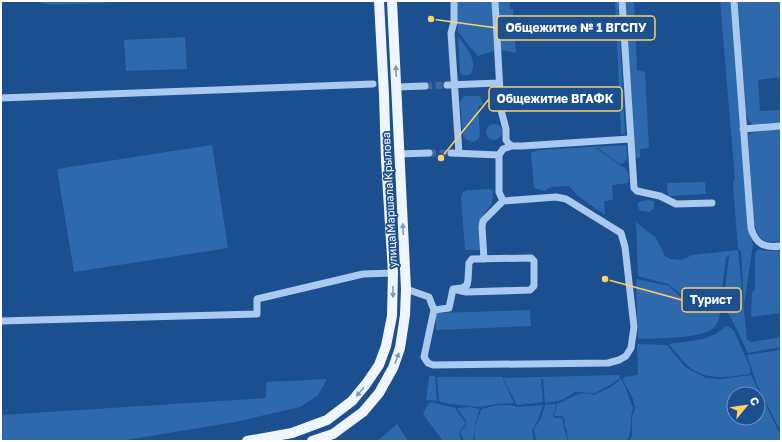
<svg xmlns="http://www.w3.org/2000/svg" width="782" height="442" font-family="'Golos Text',sans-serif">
<rect width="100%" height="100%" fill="#1b4f8f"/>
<!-- green -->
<path fill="#2e69ad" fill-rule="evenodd" d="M34 1H152L52 5Z
M456 1H492L494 51 478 56 476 54 458 32Z
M510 1V9H513L516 53 501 50 498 2Z
M615 1H618L625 134H621Z
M625 1H634L637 70 645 72 649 148 640 149V158L633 157Z
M720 1H731L749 232 753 245 744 305 741 251 738 249 733 184 735 179Z
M738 1H781V77L758 80 760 111 781 110V124L755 126 750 122 746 114Z
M458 36C466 48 478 59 471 74 467 76 464 76 460 73Z
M185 37 187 69 126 71 124 40Z
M464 96H480L483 104 478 107 480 135C478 144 468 143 463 136L460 102Z
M486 132a8 8 0 1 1 16 0a8 8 0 1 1-16 0Z
M781 130V241C763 243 760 241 754 224L748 135C756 129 772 131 781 130Z
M212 145 228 248 74 272 57 169Z
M626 145 627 158 624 163 620 164 598 148H596L626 169 629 175 628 183 612 185 613 200 604 201 605 215 578 196 569 186 550 187 545 191 534 188 531 153 538 150Z
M705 182 706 194 668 196 667 183Z
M491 189 493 191C493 207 491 203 483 216 478 227 479 239 480 250H465L461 197 463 192 467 190Z
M648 200 654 201V208L650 212 640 211 637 204 641 201Z
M636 222 656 238 665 256 670 259 682 260 692 255 738 250 747 340 751 342 781 337V347L748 353 732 320 723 305 729 256 726 257 720 305 685 297 668 284 638 276Z
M758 249 766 251 781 250V313L751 317 752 293 755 289V253Z
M636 279 665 285 669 286 681 297 721 308C720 316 718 326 711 330 697 339 655 338 638 339Z
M530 310 531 326 436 330V313Z
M726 326 731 328 734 331 750 367V374C727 377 703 382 685 363 679 357 674 350 669 344L703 339 716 334Z
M637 344 667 345 685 367 706 378 720 379 751 375 781 436V441H629L632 436V417L635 409 633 399 623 380 624 377 638 375ZM734 394H758V418H734Z
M781 350V432L757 385 747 355Z
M619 375 620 378 610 385 595 393 575 392 562 400 545 403 543 379H541L543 402 517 405 503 378Z
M429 376H435L437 401 426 400Z
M437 377H502L514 403 498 404 479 407 443 403 439 401Z
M327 379 318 395 300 407 235 422 120 441H1V415L266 398V382Z
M621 379 625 386 633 408C629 419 633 431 627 441H568L567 431 564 424 565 421 562 416H555L554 415 557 407 556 404C570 400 579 389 594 395L611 387Z
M431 402 455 408 465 422V425L459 432 461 441H443L423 414 428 404Z
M555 404 556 407 553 415 554 418H562C563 420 563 422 563 424 564 430 567 434 567 441H536L534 429 541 418 545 405Z
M498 405H511L517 407 543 405 538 420 532 430 534 441H474L475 439C473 432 478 416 482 409Z
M470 407 480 409C475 420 475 431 473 441H464L460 432 466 426V421L457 408Z
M397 424 408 441H377Z"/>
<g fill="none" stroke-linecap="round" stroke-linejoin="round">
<!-- minor-tunnel -->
<path stroke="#3d69a0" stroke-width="7" stroke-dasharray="7 3.5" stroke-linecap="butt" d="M425 86 447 85
M429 153H451"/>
<!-- minor -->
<path stroke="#a9c9ee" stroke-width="7" d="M454 1V22L451 33 459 153
M495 1 501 110 506 129V140L509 144 512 146H522L630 139
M622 1 634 188 637 191 660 196 676 204 712 203
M734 1 751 228C756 245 765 248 781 246
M447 85 499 83
M397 87 425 86
M1 98 373 84
M743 129 781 126
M451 153 499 155
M399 154 429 153
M503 201 499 192V155L503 149 512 146
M406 289 429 297 434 310 424 357 428 363 433 365 608 363 619 360 626 356 631 348 634 327 625 247 621 233 566 199 556 197 503 201 483 221 482 227 484 259
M434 310 449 308 453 289 462 288 467 285 468 280 469 263 472 259 531 258 534 261V286L530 290 466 292 453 289
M1 321 257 314V299L363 274 393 273"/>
<!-- major -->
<path stroke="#f0f6ff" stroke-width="10" d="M247 441 292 433 327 420 352 401 366 384 379 365 386 346 392 316 393 273 386 160 384 95 379 1
M312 441 333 434 363 412 379 393 393 368 400 348 405 315 406 289 392 1"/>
</g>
<!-- one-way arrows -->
<defs><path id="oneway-solid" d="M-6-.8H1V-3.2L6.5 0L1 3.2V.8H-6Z"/></defs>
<g fill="#7b9ac1">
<use href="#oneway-solid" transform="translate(396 71) rotate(-93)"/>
<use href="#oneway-solid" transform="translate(403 229) rotate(-93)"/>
<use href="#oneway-solid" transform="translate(393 292) rotate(90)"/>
<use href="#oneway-solid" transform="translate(397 358) rotate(-70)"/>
<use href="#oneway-solid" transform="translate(360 392) rotate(131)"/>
</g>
<g text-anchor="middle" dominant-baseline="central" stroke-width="3.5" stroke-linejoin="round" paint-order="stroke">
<!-- street labels -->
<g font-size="11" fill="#fff" stroke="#1b4f8f">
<text transform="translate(389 200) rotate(-93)">улица Маршала Крылова</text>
</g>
</g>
<!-- callouts -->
<path fill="none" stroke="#ffd166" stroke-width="1.5" d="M431 19L497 28M441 158L489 99M605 279L682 300"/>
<g fill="#ffd166" stroke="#1b4f8f" stroke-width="1.5">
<circle cx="431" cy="19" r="4"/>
<circle cx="441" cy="158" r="4"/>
<circle cx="605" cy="279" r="4"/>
</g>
<g fill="#1b4f8f" stroke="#ffd166" stroke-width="1.5">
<rect x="497" y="16" width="158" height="24" rx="4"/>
<rect x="489" y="87" width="133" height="24" rx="4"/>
<rect x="682" y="288" width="59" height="24" rx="4"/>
</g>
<g font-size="12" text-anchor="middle" font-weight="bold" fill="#fff">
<text x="576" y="32">Общежитие № 1 ВГСПУ</text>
<text x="555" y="103">Общежитие ВГАФК</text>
<text x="711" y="304">Турист</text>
</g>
<!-- border -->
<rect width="782" height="442" fill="none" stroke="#ffffff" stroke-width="4"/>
<!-- north arrow -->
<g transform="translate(746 406) rotate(61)"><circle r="19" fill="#1b4f8f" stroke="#7695bc"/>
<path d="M0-3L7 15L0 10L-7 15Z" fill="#ffd166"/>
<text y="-6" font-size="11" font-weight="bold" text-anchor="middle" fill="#ffffff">С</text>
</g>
</svg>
